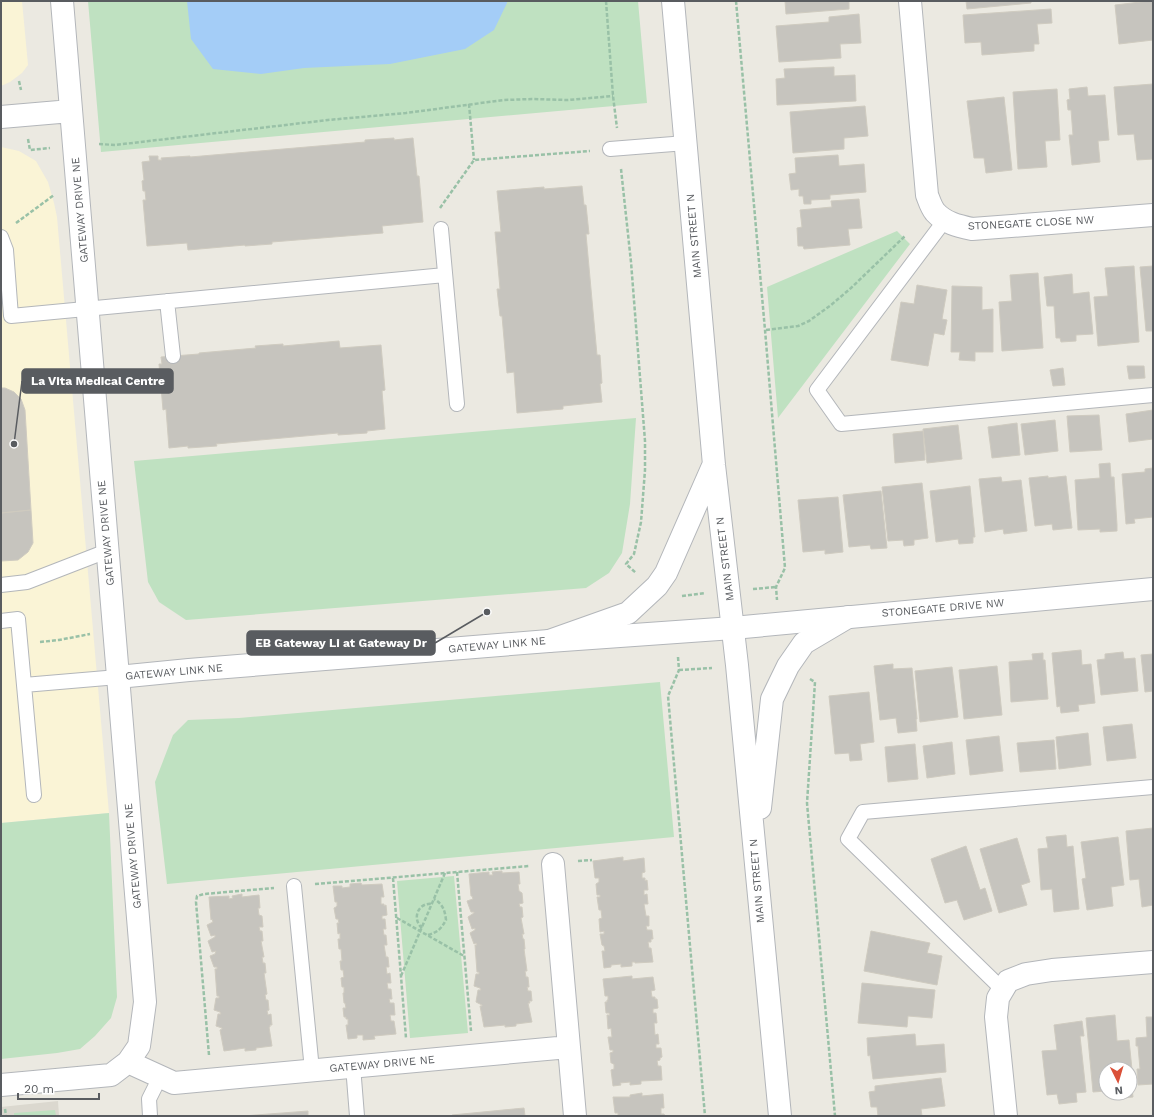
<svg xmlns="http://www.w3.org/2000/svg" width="1154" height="1117" font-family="'Work Sans',sans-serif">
<rect width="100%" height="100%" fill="#ebe9e1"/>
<!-- commercial -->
<path fill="#faf4d6" d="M1 1H22L28 65 22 73 10 82 1 86Z
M1 147 19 151 36 161 48 182 54 203 57 217 109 813 1 823Z"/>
<!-- education -->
<path fill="#dbd8cf" d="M58 1101 59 1116H1V1107Z"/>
<!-- green -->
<path fill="#bfe1c1" d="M88 1H638L647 103 101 152Z
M897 231 910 244 778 418 767 287Z
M636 418 630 504 622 553 609 573 586 588 186 620 159 602 148 582 134 461Z
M660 682 674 837 167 884 155 782 173 735 188 720 239 718Z
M109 813 117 997 111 1018 95 1036 80 1049 57 1053 1 1059V823Z
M454 876 468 1033 410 1038 397 881Z
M55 1110 56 1116H14V1113Z"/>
<!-- water -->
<path fill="#a4cdf7" d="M187 1H507V3L494 30 465 49 390 64 304 68 261 74 213 69 191 39Z"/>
<!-- building -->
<path fill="#c6c4be" stroke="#cfcbc0" d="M785 1H849V9L786 14Z
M966 1H1031V3L967 9Z
M1149 1H1153V40L1119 44 1115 5Z
M1051 9 1052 23 1037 24 1039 44H1034V51L982 55 981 42 965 43 963 15Z
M859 14 861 43 840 44 841 58 779 62 776 26 829 22V17Z
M834 67V76L855 75 856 101 777 105 776 79 785 78 784 69Z
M1153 84V159L1137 160 1134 134 1118 135 1114 87Z
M1087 87 1088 96 1105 95 1109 140 1098 141 1100 162 1072 165 1069 135H1073L1071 110H1068L1067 100 1070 99 1069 89Z
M1057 89 1060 140 1045 141 1047 167 1018 169 1013 92Z
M1004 97 1012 170 986 173 984 158H974L967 101Z
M865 106 868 136 844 138V149L793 153 790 112Z
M394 138V140L413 138 417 176H419L423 222 382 226 383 233 272 242V244L245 246V245L188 250 187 243 147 246 143 200H146L145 191H143L142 181 144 180 142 162 150 161 149 156H158V160H162L161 158 190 156V157L365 142V140Z
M838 155 839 166 864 164 866 192 830 195V199L811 200V204H804L803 196H799V189L791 190 789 174 796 173 795 158Z
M582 186 584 205H586L589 234H586L597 355H600L602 383 600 384 602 402 563 406V409L517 413 514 372 507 373 502 316H500L497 289H500L495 232H501L497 191 544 187V189Z
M859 199 862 228 848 229 850 245 804 249 803 246H798L797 228 802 227 800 210 832 207 831 201Z
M1134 266 1139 342 1098 346 1094 297 1108 296 1105 268Z
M1153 266V331H1146L1140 267Z
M1038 273 1043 348 1002 351 999 302 1012 301 1010 275Z
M1072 274 1073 294 1089 292 1093 334 1076 335V341L1061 342 1060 338H1056L1054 306H1047L1044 277Z
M917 285 947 290 942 319 947 320 944 335 934 333 928 366 891 360 901 302 914 304Z
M952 286 982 287V310L993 309V352H975V361L959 360 960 352H951Z
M339 341 340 348 381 345 385 390 382 391 385 429 367 431V433L338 435V433L216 444 217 446 188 448V446L169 448 166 409 163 410 159 364H162L161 357 199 354V353L256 348 255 346 283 344V346Z
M1127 366H1144L1145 378 1129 379Z
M1063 368 1065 385 1053 386 1050 370Z
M1 388H5L14 392 21 399 25 410 31 510 1 513Z
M1153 410V439L1129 442 1126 414Z
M1099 415 1102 450 1070 452 1067 416Z
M1055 420 1058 451 1025 455 1021 424Z
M1017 423 1020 455 992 458 988 427Z
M958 425 962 459 927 463 923 429Z
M923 431 925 460 895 463 893 434Z
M1110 463 1111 477H1114L1117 525V531L1100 532V529L1078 530 1075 480 1100 478 1099 464Z
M1153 468V517L1134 519 1135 523 1126 524 1122 474 1145 472V469Z
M1048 476V478L1066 476 1072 528 1053 530 1052 524 1035 526 1029 478Z
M1001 477 1002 482 1021 480 1027 531 1004 534 1003 529 985 532 979 479Z
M922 483 928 538 914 540V545L904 546 903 540 888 541 882 487Z
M970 486 975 537H973V543L959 544 958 539 936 542 930 491Z
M881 491 887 548 871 549 870 545 849 547 843 495Z
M838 497 843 552 825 554V550L803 552 798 500Z
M31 510 33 543 28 552 18 560 1 561V513Z
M1081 650 1082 665 1091 664 1095 703 1078 705 1079 711 1061 713 1060 706 1057 707 1052 653Z
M1123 652 1124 659 1135 658 1138 691 1101 695 1097 660 1105 659V654Z
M1043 653V660H1045L1048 699 1011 702 1009 662 1033 660 1032 654Z
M1153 654V691L1145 692 1141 655Z
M893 664V669L912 668 917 719H916L917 731 898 733 896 718 880 720 874 666Z
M997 666 1002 715 964 719 959 670Z
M952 667 958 717 920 722 915 671Z
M869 692 874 742 860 744 862 760 850 761 849 753 835 754 829 696Z
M1132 724 1136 758 1107 761 1103 727Z
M1088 733 1091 765 1059 769 1056 737Z
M999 736 1003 771 970 775 966 740Z
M1054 740 1056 769 1020 772 1017 743Z
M952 742 955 774 927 778 923 746Z
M915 744 918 779 888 782 885 747Z
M1153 828V905L1142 907 1139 879 1130 880 1126 831Z
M1066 835 1067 847 1073 846 1079 909 1054 912 1052 889 1041 890 1038 849 1048 848 1046 837Z
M1118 837 1124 885 1111 887 1113 906 1087 910 1082 879 1086 878 1081 842Z
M1017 838 1030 882 1021 885 1027 905 999 913 980 849Z
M966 846 980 890 985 888 992 911 964 920 957 900 945 903 931 859Z
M623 857V861L644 858 645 872 642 873V878H645V881L647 880 648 890H644V895L647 894 648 904H644L646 916H649V926H646L647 930H652L653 939H651V942H648L649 948H651L653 962 635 963V962H632V966L621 967V964L611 965V967L604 968 602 951H605L604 946 602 945 600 934H604V931L600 932 599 919 602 918 601 910H599L597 897H600V895H597L596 884 599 882V878H595L593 861Z
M502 871V873L519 872 520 884H518L519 891 522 893 523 903 519 904 520 907H522L523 917 521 918 524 934H522L523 939H524L525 949H524L527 971H525L526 977H528L529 987H527L528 991H531L532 1001H529L530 1003H528L532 1022 516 1024V1026L505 1027V1025L484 1027 480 1006H482V1005L476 1002 478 990H481L480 988 474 986 476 974H479V972H477L475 945H477L476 943 474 944 470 933 475 930V928L472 929 468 917 474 913V912H471L467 901 473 899 472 896H471L469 874 489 872V875H493L492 872Z
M361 883 362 885 382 884 384 897H381V904H384V906L386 905 387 915 382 916V919H385L386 929H383L384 935H386L387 945H384L386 957H388L389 967H386L387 974 390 973 391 983H387L388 989H391L392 999H389L390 1003H394L395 1015H390L391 1021H394L396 1034 374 1036 375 1039 363 1040V1035H357V1038L348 1039 346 1025H348V1019H346V1017H344L343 1008H346L345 1003H344L343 993H344V987H342L341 978 344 977 343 970H341L340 961H342L341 949H339L338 939H340V933L338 934 337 923H339L338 919H336L334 908 336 907 337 906V902H335L333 886H342V888L350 887V884Z
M242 894V897L259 895 260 908H258L259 915 262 916 263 927H259L260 931H262L263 941H261L264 957H262L263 963H265L266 973H264L267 994 265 995 266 1000H268L269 1010 267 1011 268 1015 271 1014 272 1025H270V1027H269L272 1046 256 1048V1050L245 1051V1048L224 1051 220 1030 222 1029V1028L216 1026 218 1014H221L220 1012 214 1010 216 998H219V996H217L215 969H217V967H214L210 956 215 954 216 951 212 952 208 941 215 937V935L211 936 207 925 213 922 212 919 211 920 209 897 229 896V899L233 898 232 896Z
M871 931 930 943 927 953 942 956 937 985 864 971Z
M632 976V979L653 977 655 990 651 991 652 997H655V999H657L658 1008 653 1009V1013H656L657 1023H654L655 1035 658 1034 659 1044H656V1048H661L662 1057 660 1058V1060L657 1061 658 1066H661L662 1080 641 1081V1084L630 1085V1082L620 1083 621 1085 613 1086 611 1070 614 1069V1064H613L612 1063H611L610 1053 613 1052V1050H610L608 1037H612L611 1028 608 1029 607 1015H610L609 1013H606L605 1002H607V1000H608V996H605L603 979Z
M862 983 935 990 932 1018 908 1016 907 1027 858 1023Z
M1115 1015 1117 1041 1129 1040 1134 1089H1132L1133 1097 1123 1098 1122 1093H1130V1069H1106V1091L1093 1092 1086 1018Z
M1146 1017H1153V1084L1138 1085 1137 1069H1140L1138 1046H1136V1038L1147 1037Z
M1082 1021 1084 1036H1080L1086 1092 1076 1093 1077 1102 1059 1104 1057 1094 1047 1095 1042 1051 1057 1050 1054 1025Z
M915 1034 916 1046 944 1044 946 1072 873 1079 870 1055 868 1056 867 1038Z
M941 1078 945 1106 921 1109 922 1116H878L877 1107H871L869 1092 875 1091V1086Z
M642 1093V1096L663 1094 664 1108H661V1114H664L665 1116H618V1113H615L613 1097H630V1095Z
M524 1108 525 1116H452V1115Z
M308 1111V1116H243Z"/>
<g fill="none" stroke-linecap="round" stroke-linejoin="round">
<defs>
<path id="service" d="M610 149 686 143
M945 220 817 390 841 424 1153 395
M441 229 457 404
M1 237 6 250 11 316 445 275
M167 301 173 356
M1 585 27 582 107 551
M1 621 18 619 24 685
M34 795 24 685 118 677
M294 886 312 1070
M1003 990 848 839 863 812 1153 787
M353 1066 357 1116
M150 1116 149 1099 160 1077"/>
<path id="minor" d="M910 1 927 195C929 200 931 207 935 212 945 223 958 226 972 229L1153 215
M1 117 71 111
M118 677 189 670 549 641 733 628 1153 589
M553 864 575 1116
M128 1062 174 1083 569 1047
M1 1085 111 1075 128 1062 139 1046 145 1002 62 1
M1006 1116 996 1017 998 998 1008 981 1026 974 1052 970 1153 962"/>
<path id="tertiary" d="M673 1 714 465 737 665 780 1116
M549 641 628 613 657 586 666 573 713 466
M760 808 772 699 788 666 804 643 848 617"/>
</defs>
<!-- service casing -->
<use href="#service" stroke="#b3b6ba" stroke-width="16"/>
<!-- minor casing -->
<use href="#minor" stroke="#b3b6ba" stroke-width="24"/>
<!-- tertiary casing -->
<use href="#tertiary" stroke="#b3b6ba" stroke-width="24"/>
<!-- path -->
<path stroke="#99c1a7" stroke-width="2.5" stroke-dasharray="4 2" stroke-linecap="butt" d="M606 1 613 96 617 128
M736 1 765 330 785 568 776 587 777 600
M19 81 21 90
M469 104 474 160
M28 139 30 150 50 148
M99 144 115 145 328 120 406 113 504 100 532 99 568 100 613 96
M621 169 631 262 645 441V470L641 522 634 554 626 564 636 573
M440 208 474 160 590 151
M16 223 54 195
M766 330 798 326 809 321 831 305 851 288 905 236
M753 589 776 587
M682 596 705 593
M40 642 59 640 90 634
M678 657 679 670 668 696 705 1116
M679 670 712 668
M810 679 815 682 807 803 835 1116
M578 861 592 860
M457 872 471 1031
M393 878 406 1038
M315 884 529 866
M397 918 464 956
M422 928C411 918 419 902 432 904
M428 935C438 932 441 929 446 920 445 911 443 904 434 899
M401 976 445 873
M209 1055 196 902 197 896 204 894 274 888
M5 1109 6 1116"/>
<!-- service -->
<use href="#service" stroke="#fff" stroke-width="14"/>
<!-- minor -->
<use href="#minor" stroke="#fff" stroke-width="22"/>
<!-- tertiary -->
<use href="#tertiary" stroke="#fff" stroke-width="22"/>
</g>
<g text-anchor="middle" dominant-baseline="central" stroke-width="3" stroke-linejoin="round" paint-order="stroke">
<!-- street labels -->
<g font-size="11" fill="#595c60" stroke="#fff">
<text transform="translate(80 210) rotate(-95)">GATEWAY DRIVE NE</text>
<text transform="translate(1031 223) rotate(-3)">STONEGATE CLOSE NW</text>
<text transform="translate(694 236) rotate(-95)">MAIN STREET N</text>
<text transform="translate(106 533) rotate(-95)">GATEWAY DRIVE NE</text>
<text transform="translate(725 559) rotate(-97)">MAIN STREET N</text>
<text transform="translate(943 608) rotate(-5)">STONEGATE DRIVE NW</text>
<text transform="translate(497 645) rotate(-5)">GATEWAY LINK NE</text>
<text transform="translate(174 672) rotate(-5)">GATEWAY LINK NE</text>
<text transform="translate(133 856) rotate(-95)">GATEWAY DRIVE NE</text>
<text transform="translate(757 881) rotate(-95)">MAIN STREET N</text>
<text transform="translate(382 1064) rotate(-5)">GATEWAY DRIVE NE</text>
</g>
</g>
<!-- callouts -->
<path fill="none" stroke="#595c60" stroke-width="1.5" d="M14 444L22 381M487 612L435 643"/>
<g fill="#595c60" stroke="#fff" stroke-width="1.5">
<circle cx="14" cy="444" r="4"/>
<circle cx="487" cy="612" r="4"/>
</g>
<g fill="#595c60" stroke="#595c60" stroke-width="1.5">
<rect x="22" y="369" width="151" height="24" rx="4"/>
<rect x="247" y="631" width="188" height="24" rx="4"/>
</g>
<g font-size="12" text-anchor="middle" font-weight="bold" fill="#fff">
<text x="98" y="385">La Vita Medical Centre</text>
<text x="341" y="647">EB Gateway Li at Gateway Dr</text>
</g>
<!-- border -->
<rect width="1154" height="1117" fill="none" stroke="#595c60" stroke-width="4"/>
<!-- north arrow -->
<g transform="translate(1118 1081) rotate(175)"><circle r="19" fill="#ffffff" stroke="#bdbebf"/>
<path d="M0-3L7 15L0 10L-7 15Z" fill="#da5038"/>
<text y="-6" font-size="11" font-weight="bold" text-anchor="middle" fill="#595c60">N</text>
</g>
<!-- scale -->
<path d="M18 1093v6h81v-6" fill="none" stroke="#595c60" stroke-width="2"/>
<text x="24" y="1093" font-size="12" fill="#595c60" stroke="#ffffff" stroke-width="3" paint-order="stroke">20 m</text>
</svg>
